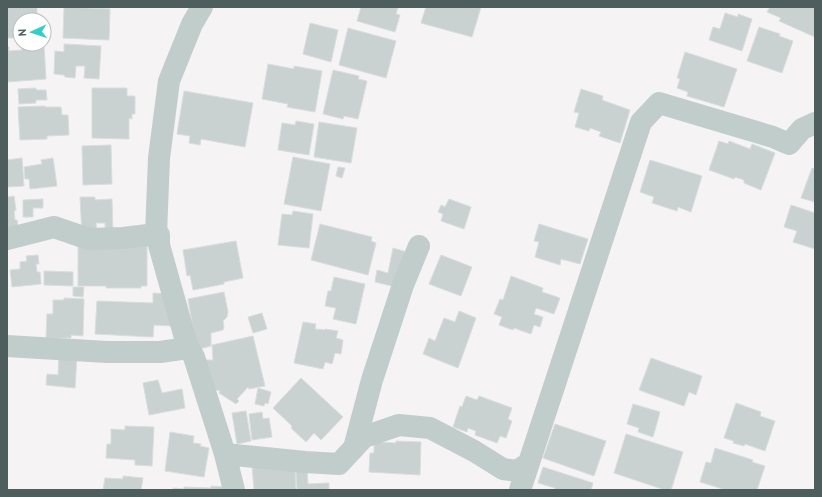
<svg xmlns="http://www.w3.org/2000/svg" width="822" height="497" font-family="'PT Sans',sans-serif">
<rect width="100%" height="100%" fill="#f5f3f4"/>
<!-- building -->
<path fill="#cad1d1" stroke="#d8dddd" d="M7 7H37V20H20V38H7Z
M64 7 110 9 109 40 63 38Z
M361 7H398L396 14 400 15 395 32 357 21Z
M426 7H481L472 37 421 23Z
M770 7H815V37L779 21 781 18 767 12Z
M725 13 738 17V14L752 19 742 51 709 40 713 27 720 29Z
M310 23 338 30 331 62 303 54Z
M759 27 780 34 779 36 793 41 782 73 747 61Z
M348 28 396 41 386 78 339 65Z
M64 44 101 46 99 79 84 78 85 66H76L75 78 65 77 64 75 54 74 55 51 64 52Z
M44 45 46 79 7 82V47H9V51L22 50 21 47Z
M685 52 737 69 724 107 687 96 688 92 677 88 680 79 677 78Z
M268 64 294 69V66L322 71 315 112 287 107 288 104 262 99Z
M333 70 359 76 358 79 367 81 358 119 344 116 343 119 323 114Z
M36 88V90H46L47 100H36V103L19 104 18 89Z
M92 88H127V96H135V114H132V119L129 118V139L92 138Z
M581 89 603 96 602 100 630 110 620 143 599 136 601 132 590 128 589 131 575 127 579 113 574 112Z
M184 91 253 103 245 147 201 139 200 145 189 143 190 136 177 134Z
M45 106V107H61L62 115H68L69 135 47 136V139L20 140 18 107Z
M296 121 314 124 309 155 278 150 282 123 295 125Z
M319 122 357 128 351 163 314 157Z
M719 141 728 144 729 141 750 149 752 144 775 153 761 190 744 183V180L735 177 734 179 709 170Z
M111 145 112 184 83 185 82 146Z
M293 157 330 164 321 211 284 204Z
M22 158 24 186 7 187V160Z
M53 158 57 186 30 189 29 179H25L24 167 42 164 41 160Z
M650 160 702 176 691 212 678 207 677 211 652 203 654 197 640 192Z
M338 167 345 168 342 178 336 176Z
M812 168 815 169V202L801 198Z
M14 196 16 210 14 211 15 220H17L19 233 7 235V197Z
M80 197H95V200L112 199 113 234H105V223H96L97 234 82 235Z
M43 199V208H33V217H23V200Z
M449 199 471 207 464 229 441 221 443 214 438 212 441 205 445 207Z
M791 205 815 213V249L793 242 797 231 784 227Z
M293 211 313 214 309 248 278 245 282 214 292 215Z
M320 224 372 237 371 241 376 243 368 275 311 260Z
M539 224 588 239 580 264 561 259 560 265 535 257 539 242 534 241Z
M236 241 243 278 224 282V284L193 290 190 275 187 276 183 250Z
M78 245H147V286H141V288H106V286H78Z
M393 248 407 252 396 287 375 282 377 270 388 273Z
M38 255 39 264H36L37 272H40L41 284 12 287 10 270 20 269V262L27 261 26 256Z
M441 255 472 267 461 296 429 284Z
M44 271 73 272V286L44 285Z
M511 276 543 288 542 292 560 298 554 314 536 308 534 314 543 317 540 327 534 325 531 334 514 328 513 330 499 325 502 317 494 314 500 299 503 300Z
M334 277 365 284 356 324 333 319 336 308 325 306 328 291H331Z
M73 287H84L83 297 73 296Z
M224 292 228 312 227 317 223 321 224 327 223 330 211 333V346L199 349 195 340 188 299Z
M153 293 170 294 172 326 154 325 153 337 95 334 97 301 153 303Z
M64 298 84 299 83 336 71 335V338H46L47 314H53V300H64Z
M459 311 476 318 458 368 423 354 429 338 435 341 444 318 455 322Z
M262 313 267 329 253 333 248 317Z
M303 322 316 324 315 329 325 330V329L338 331 336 338 343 340 341 354 335 353 332 364 325 362 323 369 294 363Z
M253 336 265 386 249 389 248 387 237 399 239 401 236 404 219 393 220 391 218 390 210 392 204 360H213L212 345Z
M59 355 77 356 75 388 46 385 47 374 58 375Z
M651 358 702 376 696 395 689 392 684 406 639 390Z
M301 378 343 417 321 440 314 433 306 442 291 428 292 426 273 408Z
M158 380 162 393 182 389 185 408 149 415 143 383Z
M258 388 271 392 268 404 265 403 264 406 255 404Z
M466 396 477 400 479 396 512 408 508 419 512 421 506 438 500 436 497 443 475 435 476 431 468 428 467 432 453 427 460 406 462 407Z
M736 403 761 412 760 416 775 421 765 451 745 444 744 446 733 443 734 441 724 438Z
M633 404 660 412 653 437 638 432 639 428 627 424Z
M246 411 251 441 237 444 232 413Z
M262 412 263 419 269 418 272 437 252 440 249 414Z
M555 424 606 441 594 476 543 458Z
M125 426 154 427 152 466 135 465V460L106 458 107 444H111V429L125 430Z
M170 432 194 436 193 443 201 444 200 446 209 448 204 477 165 471Z
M626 434 683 452 671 490H665L614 473Z
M396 441 421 442 420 475 369 472 370 453H374V442L396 443Z
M715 448 753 460 752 462 765 466 757 490H726L700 482 706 462 711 463Z
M252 466 295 468 296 490H254Z
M543 467 593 483 591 490H554L555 488 538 483Z
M307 470 308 484 329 483V490H297L296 471Z
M123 476 143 478 141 490H103L105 478 123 479Z
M211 486 227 487 226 490H173V488L184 489V487L211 488Z"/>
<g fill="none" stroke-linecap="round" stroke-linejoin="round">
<!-- minor -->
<path stroke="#c1cdcb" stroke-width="22" d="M202 7 192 24 169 81 159 158 156 234 159 235V245L187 345 194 357 225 454 234 490
M7 239 54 227 89 239 123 238 156 234
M7 346 107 352H160L181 349 187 345
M354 448 372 380 403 285 419 246
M225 454 305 462 339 464 364 437 399 425 430 428 474 451 503 469 517 471 529 463
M520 490 641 122 659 103 773 137 789 144 802 129 815 123"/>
</g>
<!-- border -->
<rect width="822" height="497" fill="none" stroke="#4d5e5c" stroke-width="16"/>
<!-- north arrow -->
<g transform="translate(32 32) rotate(267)"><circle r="19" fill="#ffffff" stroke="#b8bfbe"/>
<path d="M0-3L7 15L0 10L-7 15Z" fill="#33cfc6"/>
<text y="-6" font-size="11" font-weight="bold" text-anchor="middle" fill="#4d5e5c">N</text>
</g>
</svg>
